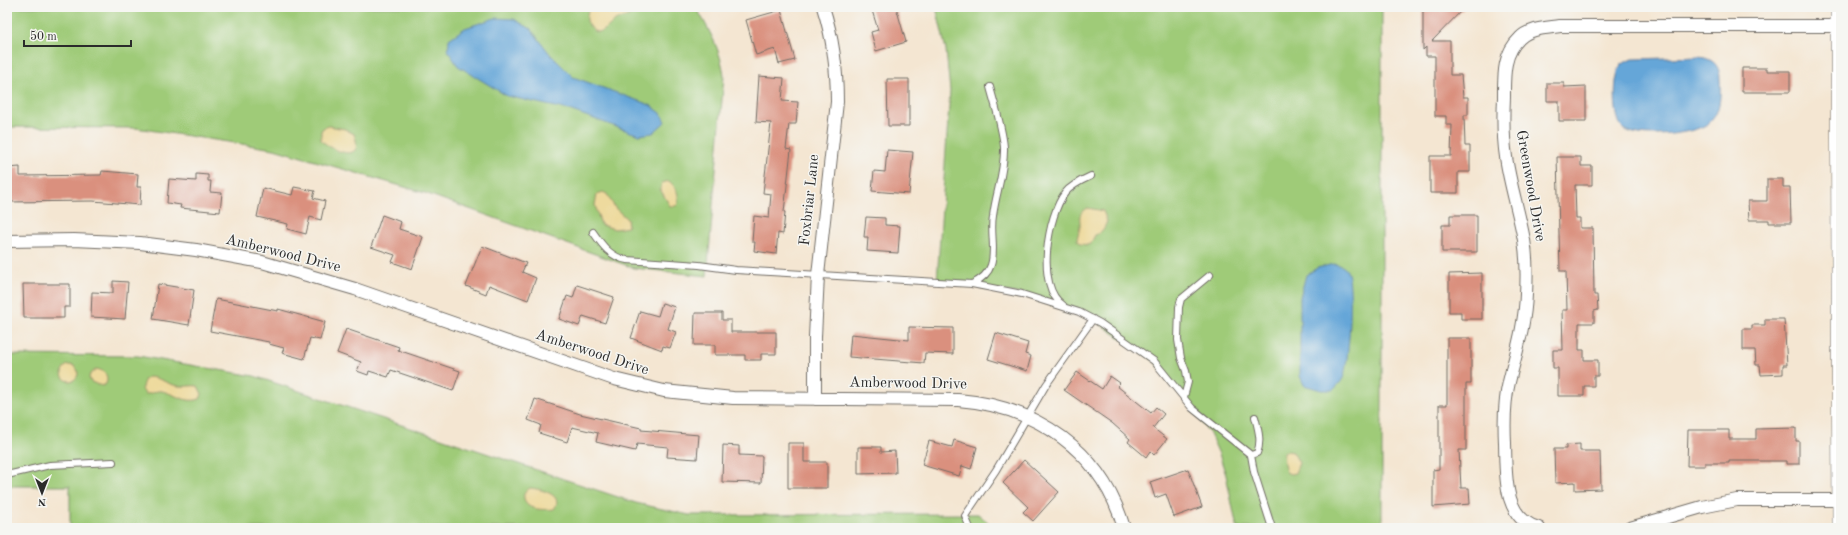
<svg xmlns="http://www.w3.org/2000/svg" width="1848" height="535" font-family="'Old Standard TT',serif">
<rect width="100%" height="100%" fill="#f6f6f2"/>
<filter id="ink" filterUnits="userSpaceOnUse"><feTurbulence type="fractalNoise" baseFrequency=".025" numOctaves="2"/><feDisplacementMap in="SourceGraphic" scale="8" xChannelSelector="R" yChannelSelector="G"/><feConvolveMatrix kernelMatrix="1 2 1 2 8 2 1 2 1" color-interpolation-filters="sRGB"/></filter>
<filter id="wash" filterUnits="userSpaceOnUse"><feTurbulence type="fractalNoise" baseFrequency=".012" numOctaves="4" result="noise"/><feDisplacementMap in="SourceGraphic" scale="16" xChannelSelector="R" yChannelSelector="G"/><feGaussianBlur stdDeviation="0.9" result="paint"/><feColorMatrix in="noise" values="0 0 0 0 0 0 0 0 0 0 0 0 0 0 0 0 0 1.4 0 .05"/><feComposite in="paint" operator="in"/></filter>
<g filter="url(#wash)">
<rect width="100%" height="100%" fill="#f4e6d2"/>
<!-- green -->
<path fill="#9fcb78" stroke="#657b52" d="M7 7H696C709 30 721 50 724 76L707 276 634 268 425 193 274 149 136 128 7 127Z
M936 7H1382V528H1237L1226 475 1219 454 1210 434 1192 408 1154 361 1093 319 1022 294 937 281 950 91 946 50Z
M7 355 138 356 254 376 636 503 689 515 978 514 995 528H73L70 526V486H7Z"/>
<!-- sand -->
<path fill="#eeda9e" stroke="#8c8264" d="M621 7H633L634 12C629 16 623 18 617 20 607 25 600 41 589 25 586 20 586 15 589 10L593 9 606 11Z
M329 126 345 129 354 134C366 164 333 152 321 140V131L323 128Z
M669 181C677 188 679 194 678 204L676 206H670L660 189 662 183Z
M603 192 607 194 615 208 627 219 628 227 615 229 601 225 595 205 597 194Z
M1088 208 1103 211 1107 221C1105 227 1102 233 1095 235L1091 243 1088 245 1080 244 1077 241C1077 237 1078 235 1079 231 1083 219 1074 216 1088 208Z
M62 373a8 8 0 1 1 16 0a8 8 0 1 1-16 0Z
M97 369C105 371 109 376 106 384L102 386 91 382 89 378 90 374Z
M148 377C160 377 168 385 179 386 186 387 192 385 198 386L202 394 200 399C186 404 175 394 162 391 156 390 152 394 146 394 140 390 142 385 145 379Z
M1287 451 1293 452 1299 463 1295 473 1290 474 1286 472C1284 466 1283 459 1284 452Z
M530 488C541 489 565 495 554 509 545 510 525 511 524 498 523 493 526 491 530 488Z"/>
<!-- water -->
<path fill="#65a6d8" stroke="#486882" d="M495 18 514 19 531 29 550 54 573 77 650 105 661 113 665 122 653 133 639 135 569 110 507 96 458 66 448 51 449 39 465 28Z
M1700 57C1713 59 1720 65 1720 79 1721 93 1721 112 1710 122 1697 135 1633 141 1622 127 1614 118 1614 87 1617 76 1617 72 1620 68 1621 64L1633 59Z
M1334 264C1340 265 1344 266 1347 271 1354 283 1349 364 1343 378 1341 383 1336 387 1333 390H1321L1304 385 1300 376V297L1306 275 1317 268Z"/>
<g id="blocks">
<!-- building -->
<path fill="#da907e" d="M871 7H896L906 42 876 51 871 32 878 30Z
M1423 7H1465L1432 41H1450V75H1461L1463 97H1468V115H1464L1465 146H1470V172H1458V193H1430V156H1451L1452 125H1446V116H1435V56H1426V47L1423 50Z
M781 10 795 60 779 64 775 49 756 55 746 20Z
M1742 68H1767V71H1790V92H1742Z
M759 76 784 78 782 101 798 102 796 124H789L786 149 791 150 784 212H785L783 234 778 233 776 254 754 251 755 242H752L754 216 769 218 771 194 763 193 771 123 756 122Z
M887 79H909V126H888Z
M1547 83H1564V87L1586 86V121H1559V101H1547Z
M887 150 913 152 909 194 872 191 874 171 885 172Z
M1557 157H1581V166H1592V185H1575L1576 218H1580V228H1593L1594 295H1597L1598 310 1594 311V323H1579V350H1584V360H1598V376H1594V386H1584V396H1558V368H1553V350H1563L1562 310H1567L1566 271H1560Z
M20 167V176L101 175 102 171 138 174 137 187H141L140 205 93 201 7 202V168Z
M196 174 208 175V181H211L210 192 222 193 220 212 180 208 181 205 167 203 169 179 196 181Z
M1767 179H1783V187H1790L1791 223H1769V220H1749L1748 201H1767Z
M294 187 315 191 313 198 325 201 321 220 310 217 306 234 287 229 288 224 257 217 263 188 292 195Z
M382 215 401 222 399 229 423 237 412 269 392 262 395 255 371 247Z
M1450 215H1477V252H1442V225H1450Z
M866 217 885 218V225L900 226 898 253 867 251 868 237H864Z
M482 246 526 263 522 272 536 278 528 300 489 285 486 294 466 286Z
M1482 273V319H1461V312H1449V274Z
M113 281 128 282 125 319 91 317 92 292 113 293Z
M23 284H70V307H64V318H24Z
M158 284 194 290 189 325 153 319Z
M577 285 614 297 605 323 583 316 579 326 559 319 567 296 573 298Z
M216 299 278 311V309L325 322 320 340 310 338 304 359 282 353 284 348 269 344V342L210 331Z
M662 303 675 307 668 329 676 332 670 348 663 346 662 350 631 338 640 311 658 316Z
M695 313H722V320H731V332H776V354H761V360H745V355H715V345H694Z
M1765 319H1784L1787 365H1783V374L1761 375 1760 365H1756L1755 350H1743V329H1752V325H1765Z
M909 327 953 328V354L925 353 924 363 849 357 851 334 909 340Z
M346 329 399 347 398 350 460 371 453 391 391 370 388 377 369 371 368 375 357 371 361 362 337 353Z
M996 333 1028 343 1025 354 1031 356 1027 371 988 359Z
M1447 338H1471V384H1466V450H1459L1461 488H1469L1470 504 1433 507V470L1439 469V405H1447Z
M1077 372 1102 389 1110 376 1120 383 1117 386 1151 413 1156 407 1164 414 1153 428 1167 439 1154 455 1150 451 1146 457 1128 442 1130 439 1112 423 1064 390Z
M535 399 580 414 641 428V430L699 435 697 459 667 457 668 447 637 444 635 451 596 442 598 433 572 427 567 442 539 433 541 425 528 420Z
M1796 428V441H1799V464H1786V461H1729V463H1705V466H1687L1688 430H1729V439H1756V429Z
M954 440 977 447 971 469 962 466 959 476 922 465 929 441 952 447Z
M788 443H804V462H827V488H788Z
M1580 444V451H1600L1601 489 1575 490V482L1555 483 1554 449H1566V445Z
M723 445 739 446V455L762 456 761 483 722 482Z
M858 447H881V452L895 451 896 473 858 474Z
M1024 460 1059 492 1033 521 1023 512 1028 507 1003 483Z
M1188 469 1202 507 1174 517 1166 494 1155 498 1150 482Z"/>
</g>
</g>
<g filter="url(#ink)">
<use href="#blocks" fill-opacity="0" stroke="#716c65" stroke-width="1"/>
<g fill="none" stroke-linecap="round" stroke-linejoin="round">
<defs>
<path id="service" d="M593 232C602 245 610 257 627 260L699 265 736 270 972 284 1022 294 1079 312 1100 323 1154 361 1192 408 1251 455 1254 472 1272 528
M972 284C980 280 988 275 991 265 996 250 990 232 993 216 996 192 1005 171 1004 147 1002 126 995 106 990 87
M1063 305C1035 287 1048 215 1065 193 1071 185 1082 180 1091 176
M1184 397 1188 382 1186 371 1181 358 1178 340 1179 307 1181 299 1210 275
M1251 455 1257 453C1262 441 1258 429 1255 417
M7 475 50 465 113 462
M970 528 965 516 996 470 1046 385 1093 319"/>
<path id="minor" d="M7 241 74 240 140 243 196 250 262 262 355 289 614 379 664 391 733 398 958 400C1036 406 1102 451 1124 528
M815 399V337L818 275 837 102C837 70 833 38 823 7
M1539 528C1502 519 1506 471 1505 443 1504 423 1504 402 1509 382 1516 353 1525 325 1526 294 1527 276 1527 258 1524 240 1519 212 1510 185 1506 157 1503 137 1503 117 1504 97 1504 75 1503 54 1520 38 1530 28 1547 28 1560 26H1838
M1630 528 1702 507 1737 500H1840"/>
<path id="tertiary" d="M1838 7 1840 528"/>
</defs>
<!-- service casing -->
<use href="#service" stroke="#716c65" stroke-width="8"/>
<!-- minor casing -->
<use href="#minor" stroke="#716c65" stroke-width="14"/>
<!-- tertiary casing -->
<use href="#tertiary" stroke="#716c65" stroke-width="16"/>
<!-- service -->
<use href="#service" stroke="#fff" stroke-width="6"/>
<!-- minor -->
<use href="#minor" stroke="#fff" stroke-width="12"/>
<!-- tertiary -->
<use href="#tertiary" stroke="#fff" stroke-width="15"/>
</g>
</g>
<g text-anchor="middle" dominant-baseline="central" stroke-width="3" stroke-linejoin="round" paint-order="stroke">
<!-- street labels -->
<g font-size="15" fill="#2b2b2b" stroke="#f6f6f2">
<text transform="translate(1530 186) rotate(80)">Greenwood Drive</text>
<text transform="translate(810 200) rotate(-84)">Foxbriar Lane</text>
<text transform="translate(283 254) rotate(14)">Amberwood Drive</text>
<text transform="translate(592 353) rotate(18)">Amberwood Drive</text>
<text transform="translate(908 384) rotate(1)">Amberwood Drive</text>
</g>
</g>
<!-- margin -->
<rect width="1848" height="535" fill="none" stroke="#f6f6f2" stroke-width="24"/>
<!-- north arrow -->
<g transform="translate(42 493) rotate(180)" stroke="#f6f6f2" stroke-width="3" paint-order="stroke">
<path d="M0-3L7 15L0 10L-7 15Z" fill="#2b2b2b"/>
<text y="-6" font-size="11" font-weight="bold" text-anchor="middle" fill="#2b2b2b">N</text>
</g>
<!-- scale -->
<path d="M24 40v6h107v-6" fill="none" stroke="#2b2b2b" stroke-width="2"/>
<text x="30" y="40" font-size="12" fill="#2b2b2b" stroke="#f6f6f2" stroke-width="3" paint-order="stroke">50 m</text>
</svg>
